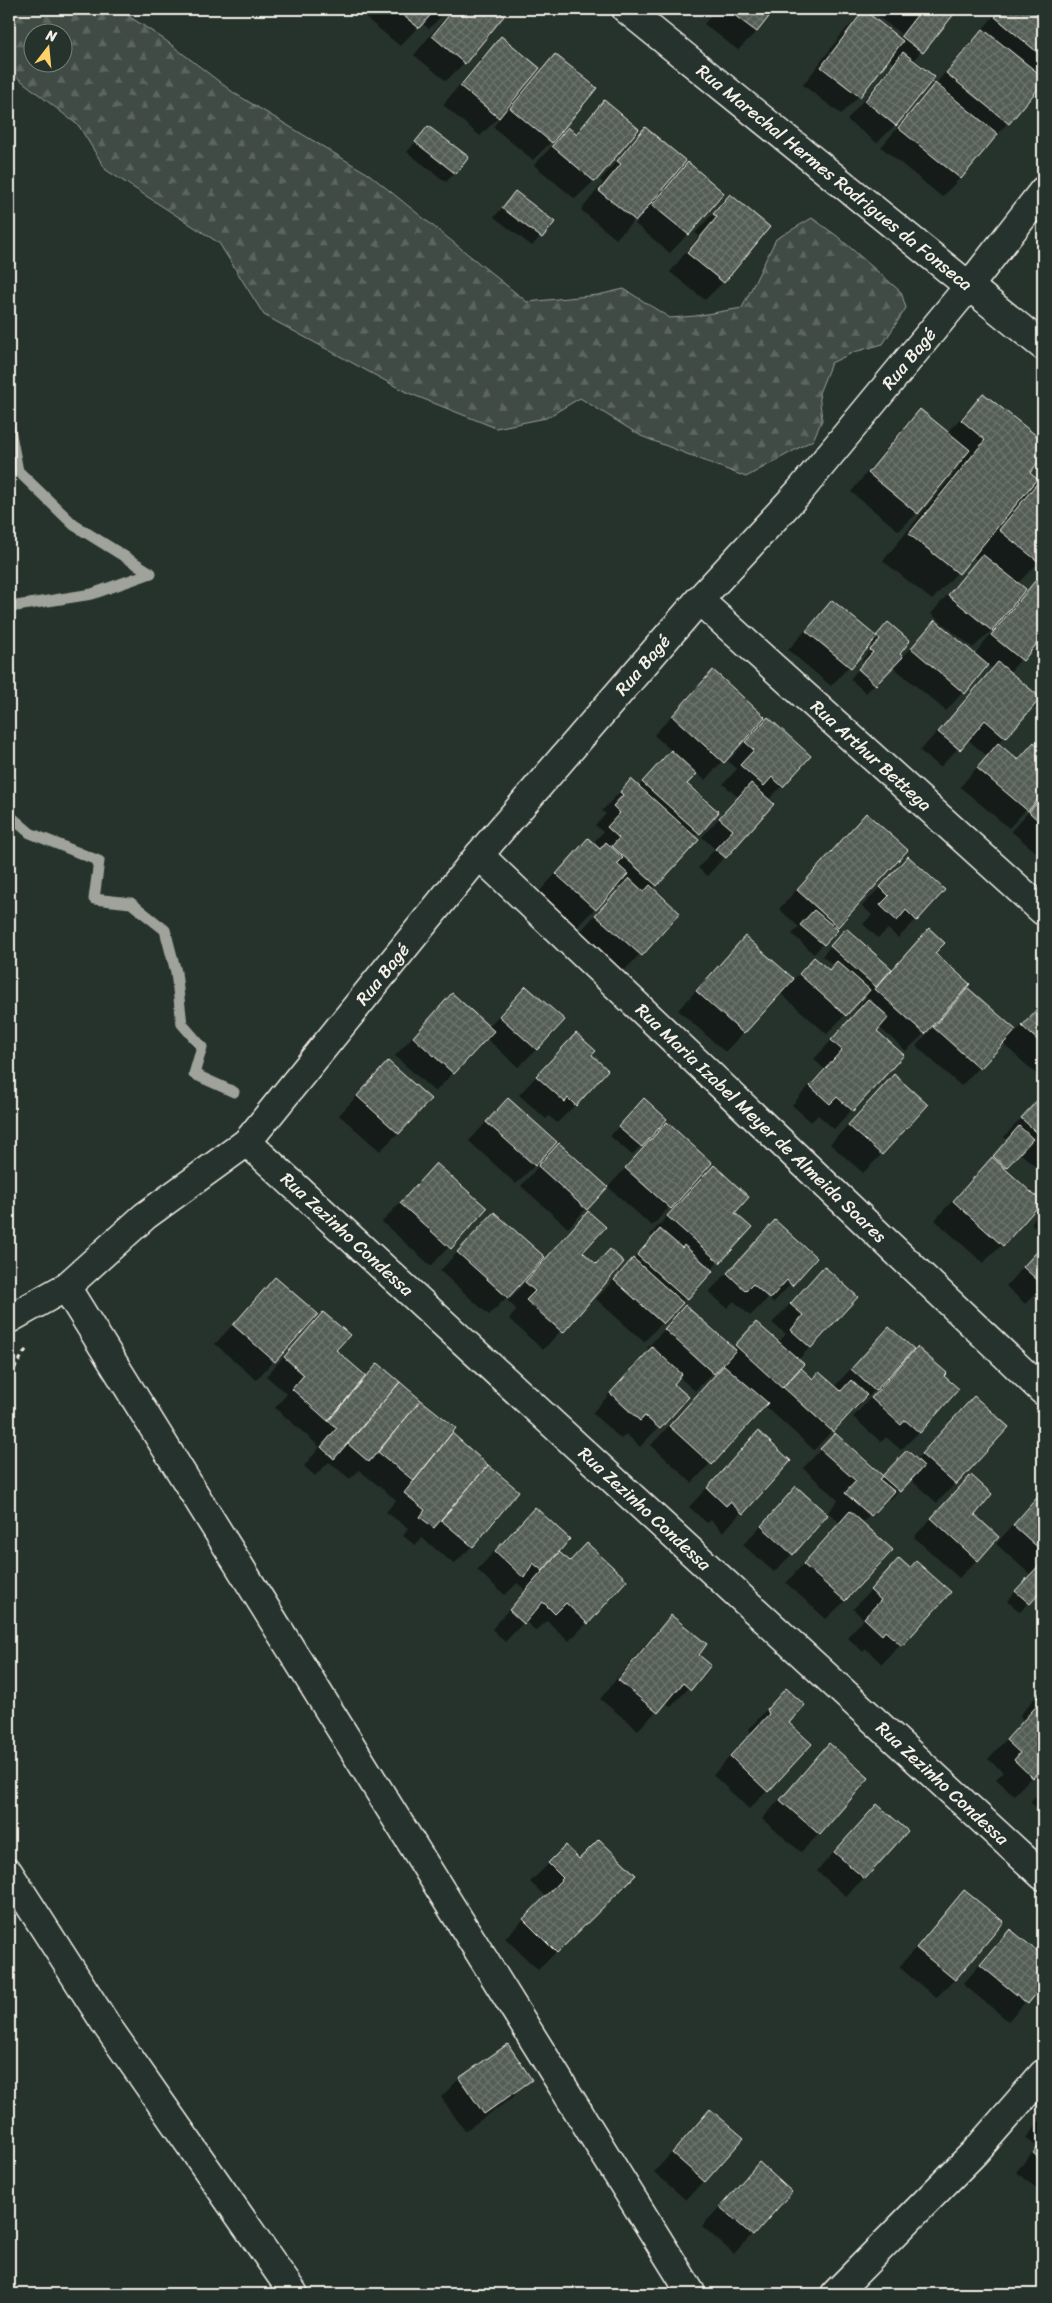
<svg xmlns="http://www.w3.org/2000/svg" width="1052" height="2303" font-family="Sriracha,sans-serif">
<defs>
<pattern id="forest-firs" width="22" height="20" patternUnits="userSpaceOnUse" patternTransform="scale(1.25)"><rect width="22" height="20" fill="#414b45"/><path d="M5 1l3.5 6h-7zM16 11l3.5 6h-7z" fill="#5d6560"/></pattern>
<pattern id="building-cross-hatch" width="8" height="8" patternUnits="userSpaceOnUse" patternTransform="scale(1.25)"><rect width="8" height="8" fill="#525c55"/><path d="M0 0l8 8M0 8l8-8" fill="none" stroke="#6c746d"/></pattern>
</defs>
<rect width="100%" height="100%" fill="#26332d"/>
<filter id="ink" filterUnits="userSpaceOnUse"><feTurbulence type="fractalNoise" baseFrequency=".02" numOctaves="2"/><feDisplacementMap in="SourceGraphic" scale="10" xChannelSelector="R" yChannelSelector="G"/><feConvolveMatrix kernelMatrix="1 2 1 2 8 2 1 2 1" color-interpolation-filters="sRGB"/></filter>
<g filter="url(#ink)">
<!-- forest -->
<path fill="url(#forest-firs)" stroke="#9a9e96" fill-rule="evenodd" d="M9 9H118L165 40 234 93 370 175 527 302 598 295 624 289 670 318 695 316 742 308 776 239 812 218 837 236 901 292 906 308 883 344 854 352 831 363 819 393 822 420 813 440 746 477 641 436 580 398 546 418 496 428 406 392 264 315 219 243 106 170 79 126 9 71ZM32 32H62V62H32Z"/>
<!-- shadow -->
<path fill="#0007" d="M373 9H448L429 29 422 23 400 46 366 18Z
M452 9H493L503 17 464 63 446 81 414 55Z
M716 9H774L756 32 738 50 704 24Z
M868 9H956L913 61 895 125 877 143 847 120 894 63 888 58 859 96 841 114 803 85 845 30 864 12 897 38 900 33Z
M1000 9H1043V81L960 178 942 197 881 147Z
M502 38 528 85 555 56 551 142 533 160 493 127 501 117 500 116 480 136 443 105 483 56Z
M604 101 594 181 575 199 534 165 568 129 574 134Z
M428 128 455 173 446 182 407 152Z
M645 129 669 183 688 164 723 193 688 234 670 253 635 224 644 213 642 212 616 239 581 210 603 183 600 180Z
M515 193 553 222 532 246 494 217Z
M730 195 723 282 705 300 670 272 699 236 695 233Z
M983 394 1043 443V454L1028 473 1027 489 1028 490 1043 475V571L1036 565 1017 584 1015 600 1016 601 1035 583 1043 589V634L1009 673 1038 697 1043 691V715L1032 706 998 744 1017 760 1034 744 1043 752V791L1009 828 960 787 987 756 967 739 940 767 920 751 993 669 987 665 946 711 892 666 866 693 850 679 865 662 862 660 872 648 868 646 831 686 788 650 832 601 875 637 888 624 898 654 902 658 935 622 974 655 992 632 991 631 973 648 931 614 977 560 972 556 932 600 883 561 959 467 956 464 917 513 899 531 851 492 902 429 920 411 947 433Z
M695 690 763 717 705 780 696 773 686 784 717 812 694 837 697 840 652 889 679 913 622 973 578 934 620 888 617 885 576 928 538 893 570 858 592 844 603 832 595 825 606 814 602 811 613 799 631 781 638 787 672 751 654 735Z
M750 737 782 786 768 800 773 804 707 876 698 868 715 849 702 837 738 797 723 784 737 769 728 761Z
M1043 796V858L1011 831Z
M866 814 906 850 814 954 792 934 799 927 779 909Z
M908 858 916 920 898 938 888 929 878 938 863 924 872 915 862 906Z
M846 929 891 970 929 930 934 953 925 1033 906 1051 879 1027 875 1031 902 1055 834 1129 818 1115 811 1122 792 1105 824 1069 814 1059 860 1010 857 1008 867 996 864 994 827 1034 780 993 725 1052 678 1010 746 937 793 980 814 959 828 972 834 966 822 956Z
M526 987 537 1049 518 1067 486 1038 435 1092 395 1056 434 1013 488 1027Z
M968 990 1016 1032 1043 1002V1080L1002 1043 961 1086 916 1046Z
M558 1053 590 1055 575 1105 557 1123 549 1116 546 1119 519 1095Z
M388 1063 398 1133 380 1151 339 1115Z
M894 1076 882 1154 863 1173 830 1144Z
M1043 1095V1173L1019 1152 1003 1169 1002 1245 983 1263 935 1220 1007 1140 1004 1137Z
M635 1109 666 1119 632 1155 610 1136Z
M490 1118 535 1165 516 1184 469 1141Z
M667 1124 710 1163 652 1226 608 1187Z
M541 1163 606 1187 568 1228 521 1186Z
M436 1164 485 1208 431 1266 382 1222Z
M714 1166 733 1213 750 1228 644 1342 596 1299 653 1238 650 1235Z
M1043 1209V1235L1031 1223Z
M588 1213 581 1252 595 1265 623 1262 543 1350 509 1319 517 1310 508 1301Z
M476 1232 507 1297 489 1315 440 1271Z
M757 1240 815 1258 773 1303 768 1298 750 1316 734 1301 727 1308 709 1292Z
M1043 1245V1286L1025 1304 1006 1286Z
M824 1268 856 1297 798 1360 799 1367 813 1380 834 1387 871 1347 896 1371 917 1349 919 1432 901 1450 886 1437 881 1442 853 1417 878 1390 877 1388 856 1409 854 1407 814 1450 764 1405 692 1483 651 1445 723 1368 720 1366 695 1391 679 1377 672 1384 687 1397 640 1447 626 1434 621 1439 592 1413 650 1351 647 1348 685 1307 732 1348 756 1323 778 1343 786 1334 772 1323Z
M275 1279 316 1314 256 1380 215 1344Z
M323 1314 334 1350 365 1377 378 1365 454 1428 450 1433 518 1492 472 1546 454 1564 422 1538 415 1545 403 1536 408 1528 386 1512 396 1500 359 1470 350 1479 329 1462 315 1476 304 1466 320 1447 275 1408 287 1394 266 1376Z
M956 1416 1007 1427 937 1503 910 1479 890 1500 887 1497 862 1523 845 1601 826 1619 786 1583 840 1523 828 1512 838 1500 803 1468 835 1435 883 1477 898 1461 916 1460Z
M758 1433 789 1461 723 1532 711 1520 707 1523 689 1507Z
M796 1488 792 1554 774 1572 743 1545Z
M1043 1491V1587L1020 1612 1007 1601 1031 1575 996 1544Z
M953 1495 973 1515 977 1560 959 1578 914 1537Z
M535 1508 587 1623 569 1641 547 1621 536 1631 525 1621 505 1642 492 1629 525 1590 517 1583 505 1595 477 1570Z
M899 1560 909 1569 949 1592 882 1664 866 1649 863 1652 847 1637 864 1619 853 1609Z
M1043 1591V1606L1036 1599Z
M671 1617 697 1655 710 1665 671 1707 665 1702 638 1730 600 1699 653 1635Z
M1043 1689V1765L1014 1795 996 1779 1003 1772 988 1759 1024 1720 1019 1716Z
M768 1708 787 1723 767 1791 749 1809 713 1775 751 1734 749 1729Z
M829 1745 819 1834 801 1852 762 1819Z
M1043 1788V1814L1030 1802Z
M877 1805 864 1878 846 1896 817 1871Z
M566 1847 579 1860 634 1875 538 1970 505 1938 546 1897 530 1882Z
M964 1892 1002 1923 954 1980 936 1998 899 1967Z
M1010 1930 1043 1958V1983L1008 2021 963 1984Z
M460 2078 531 2080 512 2098 465 2131 441 2097Z
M710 2111 742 2138 686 2200 654 2172Z
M1043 2117V2186L1039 2190 1016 2172 1037 2147 1026 2138Z
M759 2164 790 2192 734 2254 702 2226Z"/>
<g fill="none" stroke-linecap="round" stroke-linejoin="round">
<!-- stream -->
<path stroke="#9fa39b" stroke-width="11" d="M9 424 18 471 74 525 151 573 92 594 10 607 9 609
M9 815 30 833 99 861 94 899 131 903 165 930 176 972 182 1024 202 1047 194 1074 234 1092"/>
</g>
<!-- building -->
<path fill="url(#building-cross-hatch)" stroke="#f4f1e8" d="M395 9H436L419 28Z
M454 9H495L504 16 465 64 432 36Z
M726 9H775L757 32Z
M910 9H958L923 53 901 36 918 14Z
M1002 9H1043V57L995 17Z
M864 10 903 41 860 97 821 67Z
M983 29 1043 77V83L1009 124 946 73Z
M501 36 540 68 499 118 460 86Z
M903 52 935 77 896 126 865 101Z
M555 54 597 88 552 143 510 108Z
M935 83 998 134 961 179 898 128Z
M604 100 639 129 595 182 552 146 568 127 576 134Z
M428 126 469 157 456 174 415 142Z
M645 127 686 161 636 221 599 191 621 164 617 161Z
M688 162 724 193 689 235 652 205Z
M515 191 555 222 542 238 502 208Z
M730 194 770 227 724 283 687 253 717 217 713 214Z
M983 393 1043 441V456L1030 473 1037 479 959 574 909 534 985 440 961 420Z
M920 409 970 450 918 514 868 473Z
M1043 476V559L1040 563 999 530Z
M982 554 1026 589 992 631 948 595Z
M1035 581 1043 588V636L1023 661 991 635Z
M832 600 877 637 851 668 806 631Z
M935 620 988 665 965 694 911 648Z
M888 622 910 641 900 654 903 657 876 685 858 669 873 652 870 650 880 639 876 636Z
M998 662 1041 698 1006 738 985 720 960 750 938 732Z
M713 670 765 717 724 763 672 716Z
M768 717 811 756 783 787 772 777 764 786 740 765 754 750 745 742Z
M1034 742 1043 750V793L1028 811 977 768 998 743 1018 760Z
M671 750 697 774 687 784 719 812 700 834 642 782Z
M631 779 699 840 657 886 612 846 619 838 607 827 620 813 613 806 623 795 620 792Z
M751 783 774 804 726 858 715 849 733 830 719 818Z
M1043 795V825L1029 812Z
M866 813 908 850 838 927 797 890Z
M588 838 600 849 606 842 623 858 617 864 628 874 596 910 556 874Z
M908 856 945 890 917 921 906 910 897 921 880 905 889 896 880 887Z
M629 878 644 892 650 885 680 913 642 956 595 915Z
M814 910 838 930 824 945 800 925Z
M846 928 892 969 876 987 830 946Z
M929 928 945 943 935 953 970 984 925 1034 875 989Z
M745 936 794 979 744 1034 696 991Z
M814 957 829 970 837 961 870 990 846 1016 799 974Z
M526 986 565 1020 537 1050 499 1016Z
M968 988 1016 1030 980 1069 933 1027Z
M452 993 494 1031 454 1074 413 1037Z
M868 999 889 1017 877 1031 904 1055 853 1111 837 1097 830 1104 810 1086 842 1050 831 1040Z
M1043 1002V1045L1022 1026Z
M576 1033 596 1051 592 1055 608 1070 576 1106 568 1098 565 1102 536 1076Z
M388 1061 431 1099 399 1134 357 1096Z
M894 1074 928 1105 882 1155 848 1125Z
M1043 1094V1138L1021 1118Z
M508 1098 557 1142 535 1166 486 1122Z
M644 1098 667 1119 642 1147 618 1127Z
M667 1122 712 1163 671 1209 625 1168Z
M1019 1126 1033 1139 1006 1168 993 1156Z
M559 1143 608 1187 587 1210 538 1166Z
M992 1157 1042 1202 1003 1246 953 1201Z
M436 1163 487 1208 451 1249 400 1203Z
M714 1165 749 1197 735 1213 752 1228 720 1263 667 1216Z
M588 1211 606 1227 583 1252 596 1264 610 1249 624 1262 563 1333 526 1300 535 1291 525 1282Z
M494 1212 545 1257 508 1298 457 1252Z
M775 1220 817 1258 792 1286 787 1280 770 1299 753 1284 746 1291 727 1273Z
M660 1229 682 1248 684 1245 713 1271 687 1300 637 1255Z
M1043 1245V1285L1023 1267Z
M633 1258 683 1303 663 1324 614 1280Z
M824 1266 858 1297 811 1348 791 1330 803 1315 790 1304Z
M275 1277 318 1314 275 1362 233 1325Z
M685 1305 736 1350 714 1374 664 1329Z
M323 1312 350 1335 336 1350 366 1376 328 1421 292 1389 304 1375 284 1357Z
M756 1322 804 1364 782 1388 735 1345Z
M889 1327 914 1349 875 1391 851 1369Z
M652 1347 682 1374 674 1384 689 1397 660 1429 645 1416 640 1421 610 1393Z
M917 1347 947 1373 944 1376 959 1389 920 1433 905 1420 901 1425 871 1398Z
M378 1363 400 1382 334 1459 321 1447 337 1428 328 1421Z
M724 1365 768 1403 712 1465 669 1426Z
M801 1368 813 1379 819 1372 841 1391 851 1380 867 1395 833 1432 783 1387Z
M400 1382 421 1400 369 1462 348 1444Z
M974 1396 1009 1427 956 1485 921 1454Z
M421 1400 456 1428 414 1481 378 1452Z
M758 1431 791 1461 743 1514 730 1502 726 1506 707 1488Z
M452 1433 488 1465 434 1528 420 1517 425 1510 404 1493Z
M835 1433 883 1476 879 1479 894 1491 871 1516 845 1493 856 1481 820 1449Z
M907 1450 924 1466 900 1492 882 1476Z
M488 1465 519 1491 473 1547 441 1520Z
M971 1475 992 1494 975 1515 999 1537 978 1561 931 1518Z
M796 1486 828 1515 793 1555 761 1526Z
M1043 1491V1552L1013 1525Z
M535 1507 570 1539 543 1571 533 1563 524 1578 495 1551Z
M850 1511 893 1550 845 1601 803 1564Z
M587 1543 627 1580 588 1624 566 1603 555 1614 543 1602 524 1624 509 1610 559 1552 570 1561Z
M899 1558 910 1568 916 1561 951 1592 902 1646 885 1631 882 1635 864 1618 881 1600 870 1590Z
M1043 1561V1589L1030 1604 1015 1591Z
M671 1615 707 1644 699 1655 711 1665 691 1690 683 1683 658 1713 618 1680Z
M786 1688 805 1705 789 1723 812 1744 768 1792 730 1756 769 1714 767 1709Z
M1043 1689V1767L1033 1778 1014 1760 1020 1753 1006 1740 1041 1701 1036 1697Z
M829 1743 869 1778 820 1835 780 1800Z
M877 1804 908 1831 865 1879 834 1852Z
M599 1839 636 1875 557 1953 523 1919 563 1878 548 1863 566 1845 579 1859Z
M964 1890 1004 1922 955 1980 916 1948Z
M1010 1929 1043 1956V1985L1028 2004 980 1965Z
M508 2044 532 2080 484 2114 459 2078Z
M710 2109 744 2138 705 2182 672 2153Z
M1043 2141V2161L1033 2153Z
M759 2162 792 2192 753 2236 720 2207Z"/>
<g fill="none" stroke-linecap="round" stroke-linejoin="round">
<defs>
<g id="street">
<path id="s1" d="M626 9 1043 346"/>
<path id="s2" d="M699 600 1043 911"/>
<path id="s3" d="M479 855 1043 1391"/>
<path id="s4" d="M247 1142 1043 1876"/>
<path id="s5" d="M66 1287 145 1216 247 1142 479 855 699 600 799 492 969 286 1043 191"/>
<path d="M9 1319 66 1287 691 2293"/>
<path d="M9 1873 107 2026 294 2294"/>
<path d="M835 2294 975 2152 1043 2074"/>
</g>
</defs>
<!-- street casing -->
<use href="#street" stroke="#f4f1e8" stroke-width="31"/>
<!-- path -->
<path stroke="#f4f1e8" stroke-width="3" stroke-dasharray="5 4" stroke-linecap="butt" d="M9 1377 27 1348"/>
<!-- street -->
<use href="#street" stroke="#26332d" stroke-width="28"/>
</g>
</g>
<g text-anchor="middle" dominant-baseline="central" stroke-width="4" stroke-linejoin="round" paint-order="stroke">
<!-- street labels -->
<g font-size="18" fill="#f4f1e8" stroke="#26332d">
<text stroke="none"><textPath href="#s1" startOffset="268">Rua Marechal Hermes Rodrigues da Fonseca</textPath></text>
<text stroke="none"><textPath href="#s5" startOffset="1258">Rua Bagé</textPath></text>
<text stroke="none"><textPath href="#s5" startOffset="852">Rua Bagé</textPath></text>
<text stroke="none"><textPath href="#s2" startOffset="232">Rua Arthur Bettega</textPath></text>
<text stroke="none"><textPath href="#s5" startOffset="448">Rua Bagé</textPath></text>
<text stroke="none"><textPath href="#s3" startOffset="389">Rua Maria Izabel Meyer de Almeida Soares</textPath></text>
<text stroke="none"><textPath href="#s4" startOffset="136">Rua Zezinho Condessa</textPath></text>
<text stroke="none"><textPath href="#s4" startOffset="541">Rua Zezinho Condessa</textPath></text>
<text stroke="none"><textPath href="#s4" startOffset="946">Rua Zezinho Condessa</textPath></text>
</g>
</g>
<!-- margin -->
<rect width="1052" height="2303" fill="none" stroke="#26332d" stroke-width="30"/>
<rect x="15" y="15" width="1022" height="2273" fill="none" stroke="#f4f1e8" stroke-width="2" filter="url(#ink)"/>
<!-- north arrow -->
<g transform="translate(48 48) rotate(16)"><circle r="24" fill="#26332d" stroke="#787f78"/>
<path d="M0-4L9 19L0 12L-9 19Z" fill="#ffd166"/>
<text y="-8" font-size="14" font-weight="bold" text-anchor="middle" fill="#f4f1e8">N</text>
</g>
</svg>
